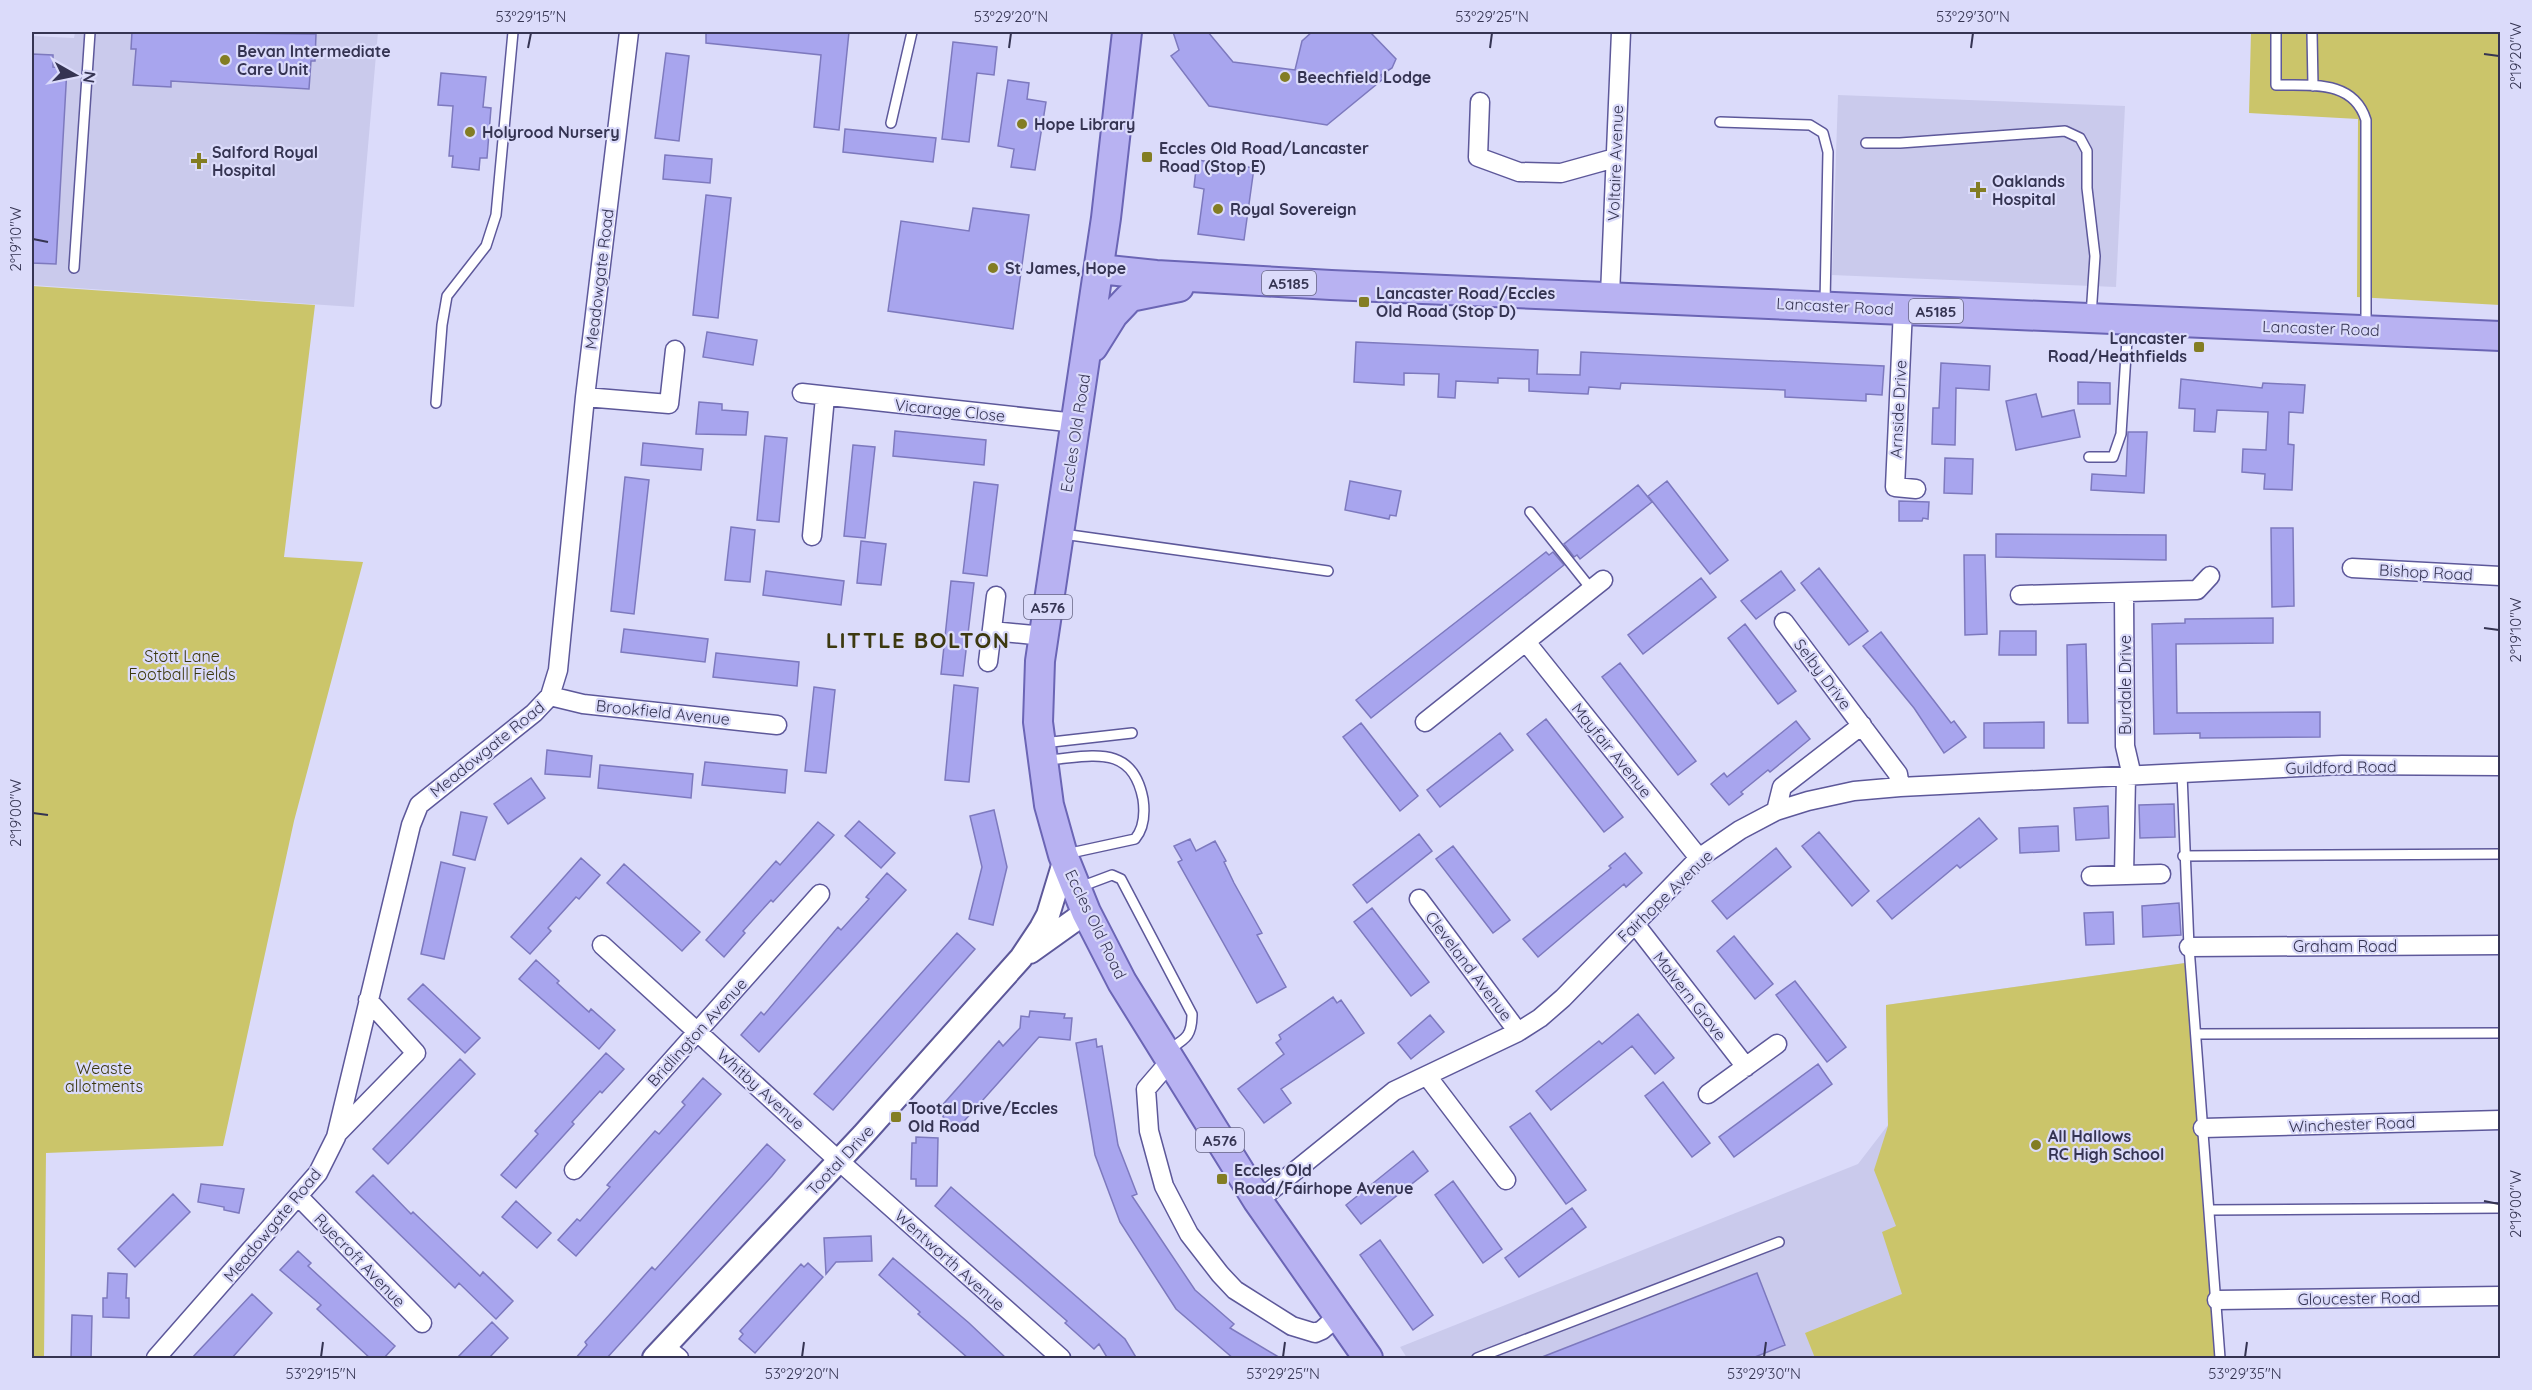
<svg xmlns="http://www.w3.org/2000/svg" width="2532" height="1390" font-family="Quicksand,sans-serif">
<rect width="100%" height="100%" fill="#dbdbfa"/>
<!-- built -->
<path fill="#cacaec" d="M75 32H378L354 307 32 285V36L74 38Z
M1838 95 2125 106 2116 287 1832 275Z
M2185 963 2216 1358H1407L1400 1347 1858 1164 1888 1125 1886 1005Z"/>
<!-- green -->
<path fill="#cbc56a" d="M2251 32H2500V305L2357 297 2358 119 2249 113Z
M32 286 315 305 284 557 363 562 294 821 223 1146 46 1153 44 1358H32Z
M2185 963 2216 1358H1815L1805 1333 1902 1294 1882 1232 1896 1226 1874 1170 1888 1126 1886 1005Z"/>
<!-- building -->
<path fill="#a8a5ee" stroke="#7d79be" stroke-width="1.5" d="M132 32 316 34 315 61H311L309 89 171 81V87L133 85 136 49H131Z
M706 32H849L839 130 814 127 821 55 706 43Z
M1173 32H1208L1233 62 1295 70 1302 41 1312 32H1370L1396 59 1392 68 1381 75 1383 79 1327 125 1209 106 1171 56 1179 50Z
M953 42 997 47 994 75 977 73 969 142 942 139Z
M666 53 689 56 679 141 655 138Z
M32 54 53 55V67L67 68 56 264 32 263Z
M441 73 486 77 483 107 491 108 487 158H480L479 170 452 167 453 156H449L453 106 438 105Z
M1008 80 1029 83 1027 99 1046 102 1035 170 1011 167 1014 149 998 146Z
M845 129 936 138 933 162 843 152Z
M665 155 712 159 710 183 663 179Z
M1197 160 1254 168 1244 240 1198 234 1204 189 1194 187Z
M706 195 731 198 718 318 693 315Z
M973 208 1029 215 1013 329 888 311 901 221 969 231Z
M707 332 757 340 753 365 703 357Z
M1356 342 1538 350 1537 374 1580 375 1581 352 1884 366 1882 395 1866 394V401L1785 397V390L1621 383 1620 389 1589 387 1588 394 1565 393 1529 391V379L1498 378V383L1456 381 1455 398 1438 397 1439 374 1404 373V385L1354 382Z
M1941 363 1990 366 1989 390 1956 388 1955 445 1932 444 1933 408H1939Z
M2181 379 2262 388 2263 383 2305 385 2303 413 2289 412 2288 444 2294 445 2292 490 2264 489 2265 474 2242 472 2243 449 2266 450 2268 412 2217 410 2215 432 2194 431 2195 409 2179 408Z
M2078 382 2110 383V404H2078Z
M2036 394 2042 417 2074 410 2080 437 2016 450 2006 401Z
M699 402 722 404V410L748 412 746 435 696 434Z
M895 431 986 440 984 465 893 456Z
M2128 432H2147L2144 493 2091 490 2092 474 2126 476Z
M765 436 787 438 779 522 757 520Z
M643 443 703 449 701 470 641 465Z
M853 445 875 447 865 538 844 536Z
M1945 458 1973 459 1972 494 1944 493Z
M625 477 649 480 634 614 611 611Z
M1350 481 1401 491 1396 516 1390 515 1389 519 1345 510Z
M1667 481 1728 560 1710 574 1648 496Z
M974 482 998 485 987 576 963 573Z
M1638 485 1652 502 1580 559 1577 555 1574 557 1564 544Z
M1899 501 1929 502 1928 519 1923 518 1922 521H1899Z
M731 527 755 530 750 582 725 580Z
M2271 528H2293L2294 606 2272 607Z
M1996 534 2166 535V560L1996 557Z
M861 541 886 544 881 585 857 583Z
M1546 552 1549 555 1553 552 1564 565 1371 718 1356 700Z
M1964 555H1985L1987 634 1965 635Z
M1819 568 1868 631 1849 645 1801 583Z
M766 571 844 581 841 605 763 595Z
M1781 571 1795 590 1756 619 1741 601Z
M1701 578 1716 597 1643 654 1628 635Z
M951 581 974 583 963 676 941 674Z
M2273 618V643L2176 644 2177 713 2320 712V737L2200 738V733L2154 734 2152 624 2185 623V619Z
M1745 624 1796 691 1778 704 1728 638Z
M624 629 708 639 705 662 621 652Z
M2000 631H2036V655H1999Z
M1881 632 1951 723 1954 721 1966 737 1944 753 1914 708 1863 646Z
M2086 644 2088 723H2068L2067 645Z
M716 653 799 662 797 686 713 677Z
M1620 663 1696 761 1678 775 1602 677Z
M954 685 978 688 969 782 945 780Z
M814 687 835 690 826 773 805 771Z
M1546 719 1623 817 1604 832 1527 734Z
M1796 721 1810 739 1770 772 1768 770 1741 792 1743 794 1729 805 1711 784 1724 773 1727 777Z
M2044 722V748H1984V723Z
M1361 723 1418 796 1400 811 1343 737Z
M1500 733 1513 750 1440 807 1427 790Z
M547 750 592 756 590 777 545 774Z
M705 762 787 770 785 793 702 785Z
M600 765 693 774 691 798 598 788Z
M531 778 545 798 508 824 494 804Z
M2174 804 2175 837 2140 838 2139 805Z
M2108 806 2109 838 2076 840 2074 808Z
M994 810 1007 867 993 925 969 919 982 867 970 816Z
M461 812 487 817 475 860 453 855Z
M1979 818 1997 839 1960 868 1957 865 1892 919 1877 901Z
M859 821 895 853 881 868 845 836Z
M818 822 834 835 773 902 771 900 743 931 745 933 724 957 706 940 776 861 780 865Z
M2058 826 2059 851 2020 853 2019 828Z
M1819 832 1869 891 1852 906 1802 846Z
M1419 834 1432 851 1367 903 1353 885Z
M1190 839 1196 851 1215 841 1226 861 1224 862 1234 883 1262 933 1257 935 1286 987 1257 1003 1178 862 1182 860 1174 846Z
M1453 846 1510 920 1493 933 1436 859Z
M1776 848 1791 867 1727 919 1712 901Z
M1625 853 1642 873 1626 887 1624 884 1538 957 1523 939 1611 868 1609 866Z
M581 858 600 875 579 899 576 897 548 928 551 931 530 954 511 937Z
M441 862 465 868 444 959 421 954Z
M624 864 700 932 682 951 607 883Z
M887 873 906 890 759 1052 741 1035 761 1012 764 1015 838 927 841 930 869 899 866 897Z
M2179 903 2181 935 2143 937 2142 906Z
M1372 908 1429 982 1411 996 1354 922Z
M2113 912 2114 944 2086 945 2084 913Z
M957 933 975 949 833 1110 814 1094Z
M1734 936 1773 984 1755 999 1717 951Z
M536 960 559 981 557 983 589 1012 591 1009 615 1030 599 1049 519 979Z
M1795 981 1846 1047 1827 1062 1776 995Z
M423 984 480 1038 465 1053 408 999Z
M1333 997 1337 1003 1341 1000 1364 1033 1281 1089 1291 1103 1264 1123 1238 1089 1284 1054 1276 1043 1281 1039 1279 1035Z
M1030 1011 1065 1014 1064 1018H1072L1070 1040 1039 1037 957 1129 943 1117V1112L939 1109 999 1041 1003 1046 1020 1028 1021 1016 1029 1017Z
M1638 1014 1674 1058 1655 1074 1632 1046 1551 1110 1536 1091 1599 1041 1602 1044Z
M1430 1015 1444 1032 1411 1059 1398 1043Z
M1096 1039 1097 1047 1102 1046 1118 1145 1137 1194 1132 1196 1195 1290 1234 1324 1230 1328 1282 1359H1234L1176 1309 1120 1222 1095 1155 1076 1043Z
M606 1053 624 1069 602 1093 600 1091 572 1122 574 1124 516 1188 501 1175 538 1134 535 1131Z
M460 1059 475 1074 388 1164 373 1149Z
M1818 1064 1832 1084 1734 1157 1719 1137Z
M703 1078 721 1094 576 1256 558 1240 577 1219 580 1221 610 1187 607 1185 655 1131 659 1134 685 1105 682 1102Z
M1663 1082 1710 1143 1692 1157 1645 1096Z
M1530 1113 1586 1190 1566 1204 1510 1127Z
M916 1137 938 1138 937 1186H916V1179H911L912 1143H916Z
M767 1144 785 1160 772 1176 606 1359H575L587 1345 585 1342 652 1267 655 1270Z
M1413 1151 1428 1171 1361 1224 1346 1205Z
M373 1175 411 1214 413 1212 480 1276 483 1272 513 1301 496 1319 459 1283 455 1288 356 1192Z
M1453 1181 1502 1249 1483 1263 1435 1195Z
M201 1184 244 1189 239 1213 224 1210V1207L198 1202Z
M951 1187 1125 1339 1137 1359H1108L1099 1344 1094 1349 1065 1323 1067 1321 935 1206Z
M173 1194 190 1212 135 1267 118 1249Z
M516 1201 551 1233 537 1248 502 1217Z
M1572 1208 1586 1227 1519 1277 1505 1258Z
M871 1236 872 1261 836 1262 826 1274 824 1238Z
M1380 1240 1433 1315 1413 1330 1360 1255Z
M298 1251 311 1263 308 1266 395 1346 383 1359H371L317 1309 321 1305 280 1270Z
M893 1258 969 1323 1007 1359H969L918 1314 920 1312 879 1275Z
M808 1263 823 1277 755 1353 739 1339 743 1334 740 1331 801 1264 804 1267Z
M108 1273 127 1274 126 1298H129V1318L103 1317V1298H107Z
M1757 1273 1785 1345 1750 1359H1537Z
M252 1294 272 1313 231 1359H191Z
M72 1315 92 1316 91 1359H71Z
M492 1322 508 1338 488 1359H456Z"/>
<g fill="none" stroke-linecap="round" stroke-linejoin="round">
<defs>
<path id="service" d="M2276 32V85C2310 86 2353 79 2366 120V327
M2312 32 2313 86
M1720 122 1810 125 1823 133 1828 152 1825 303
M891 123 912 32
M1866 143H1900L2065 131 2080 138 2087 151V188L2095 256 2091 316
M74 268 90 32
M436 403 442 325 447 296 486 246 496 215 513 32
M2089 457H2113L2121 434 2128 323
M1530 512 1592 590
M1063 534 1328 571
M1043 743 1132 733
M1046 760C1090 757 1132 742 1143 799 1145 813 1144 828 1135 839L1066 854
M2182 774 2189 947 2220 1358
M2183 856 2500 854
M1080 887 1112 875 1121 879 1192 1014C1192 1037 1185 1039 1168 1050
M2196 1034 2500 1033
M2210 1210 2500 1208
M1477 1358 1779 1242"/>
<path id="minor" d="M1480 102 1478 157 1519 172 1561 173 1615 158
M1610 295 1621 32
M1903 309 1895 487 1916 489
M802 393 1076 423
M585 397 669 404 675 350
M812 536 825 397
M2352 568 2500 576
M2124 594 2125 746 2132 776
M2020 595 2197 590 2210 576
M1784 622 1898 774 1900 787
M992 631 1044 636
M1526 642 1699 858
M988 662 996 596
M550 696 583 704 777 725
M1425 722 1603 580
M1776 811 1782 787 1862 725
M2124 875 2126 777
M2091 876 2161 874
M1419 899 1518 1032
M1635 924 1746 1067
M602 945 839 1161 1061 1358
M2189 947 2500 945
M1171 1060 1146 1089 1149 1131 1164 1186 1189 1234 1220 1274 1235 1290 1292 1326 1315 1333 1322 1330 1338 1316
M1427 1076 1506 1180
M1708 1094 1777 1044
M2203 1128 2500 1120
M337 1134 416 1053 368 1000
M574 1170 820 894
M298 1196 422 1323
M1258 1201 1394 1091 1518 1032 1540 1018 1563 998 1699 858 1740 830 1776 811 1808 801 1854 791 1900 787 2342 765 2500 766
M2217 1300 2500 1296
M665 1347 679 1358
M156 1358 318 1173 336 1137 411 825 419 805 534 713 550 696 558 670 585 397 629 32"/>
<path id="tertiary" d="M1030 952 1086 912
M654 1358 863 1135 1021 958 1041 928 1048 915 1065 859"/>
<path id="primary" d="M1127 32 1106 218 1040 661 1038 722 1049 805 1063 855 1086 912 1122 982 1258 1201 1368 1358
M1099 269 1156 275 1331 285 2500 336
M1093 347 1113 315 1130 297 1179 287"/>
</defs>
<!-- service casing -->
<use href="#service" stroke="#5d589a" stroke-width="12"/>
<!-- minor casing -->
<use href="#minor" stroke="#5d589a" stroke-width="21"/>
<!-- tertiary casing -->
<use href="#tertiary" stroke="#5d589a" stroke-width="26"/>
<!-- primary casing -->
<use href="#primary" stroke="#6b65b5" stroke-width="32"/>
<!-- service -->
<use href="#service" stroke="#fff" stroke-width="9"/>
<!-- minor -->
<use href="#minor" stroke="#fff" stroke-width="18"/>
<!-- tertiary -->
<use href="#tertiary" stroke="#fff" stroke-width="22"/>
<!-- primary -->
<use href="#primary" stroke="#b8b2f2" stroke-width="28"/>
</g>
<!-- ticks -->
<path fill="none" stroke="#353452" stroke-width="2" d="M528 48 531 33M1009 48 1011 33M1490 48 1492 33M1971 48 1973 33M2484 54 2499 56M33 239 48 242M2484 628 2499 630M33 813 48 815M2484 1201 2499 1204M321 1357 323 1342M802 1357 804 1342M1283 1357 1285 1342M1764 1357 1766 1342M2245 1357 2247 1342"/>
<!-- markers -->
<g fill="#837d23" stroke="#dbdbfa" stroke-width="2">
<circle cx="225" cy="60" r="6"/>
<circle cx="1285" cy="77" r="6"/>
<circle cx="1022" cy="124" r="6"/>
<circle cx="470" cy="132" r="6"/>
<rect x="1141" y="151" width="12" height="12" rx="3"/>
<path d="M196 152h6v6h6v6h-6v6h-6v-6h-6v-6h6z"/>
<path d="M1975 181h6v6h6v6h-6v6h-6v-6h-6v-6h6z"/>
<circle cx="1218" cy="209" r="6"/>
<circle cx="993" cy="268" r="6"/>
<rect x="1358" y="296" width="12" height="12" rx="3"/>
<rect x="2193" y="341" width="12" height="12" rx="3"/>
<rect x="890" y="1111" width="12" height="12" rx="3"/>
<circle cx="2036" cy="1145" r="6"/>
<rect x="1216" y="1173" width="12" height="12" rx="3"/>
</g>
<g text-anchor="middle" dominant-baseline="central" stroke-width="4.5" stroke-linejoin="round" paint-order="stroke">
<!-- shield labels -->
<g fill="#dbdbfa" stroke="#676684" stroke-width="1.5">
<rect x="1262" y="271" width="54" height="24" rx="4.5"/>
<rect x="1909" y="299" width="54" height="24" rx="4.5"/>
<rect x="1024" y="595" width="48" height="24" rx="4.5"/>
<rect x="1196" y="1128" width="48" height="24" rx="4.5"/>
</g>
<g font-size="15" font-weight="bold" fill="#353452">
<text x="1289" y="283">A5185</text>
<text x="1936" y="311">A5185</text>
<text x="1048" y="607">A576</text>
<text x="1220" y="1140">A576</text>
</g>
<!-- poi labels -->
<g font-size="16" font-weight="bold" fill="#353452" stroke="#dbdbfa" text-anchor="start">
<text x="237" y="51">Bevan Intermediate<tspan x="237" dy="18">Care Unit</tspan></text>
<text x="1297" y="77">Beechfield Lodge</text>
<text x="1034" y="124">Hope Library</text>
<text x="482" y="132">Holyrood Nursery</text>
<text x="1159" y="148">Eccles Old Road/Lancaster<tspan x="1159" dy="18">Road (Stop E)</tspan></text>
<text x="212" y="152">Salford Royal<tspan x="212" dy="18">Hospital</tspan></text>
<text x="1992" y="181">Oaklands<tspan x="1992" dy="18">Hospital</tspan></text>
<text x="1230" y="209">Royal Sovereign</text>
<text x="1005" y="268">St James, Hope</text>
<text x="1376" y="293">Lancaster Road/Eccles<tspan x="1376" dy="18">Old Road (Stop D)</tspan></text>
<text x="2187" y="338" text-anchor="end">Lancaster<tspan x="2187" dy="18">Road/Heathfields</tspan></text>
<text x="908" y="1108">Tootal Drive/Eccles<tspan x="908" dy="18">Old Road</tspan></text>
<text x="2048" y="1136">All Hallows<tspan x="2048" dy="18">RC High School</tspan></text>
<text x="1234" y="1170">Eccles Old<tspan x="1234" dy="18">Road/Fairhope Avenue</tspan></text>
</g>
<!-- street labels -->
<g font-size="16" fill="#353452" stroke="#dbdbfa">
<text transform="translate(1615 163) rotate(-88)">Voltaire Avenue</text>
<text transform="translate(599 279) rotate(-83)">Meadowgate Road</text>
<text transform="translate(1835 306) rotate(3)">Lancaster Road</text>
<text transform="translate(2321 328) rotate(2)">Lancaster Road</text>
<text transform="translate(1898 409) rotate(-87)">Arnside Drive</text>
<text transform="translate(950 410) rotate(6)">Vicarage Close</text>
<text transform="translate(1075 433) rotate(-81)">Eccles Old Road</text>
<text transform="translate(2426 572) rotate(3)">Bishop Road</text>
<text transform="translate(1823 674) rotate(53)">Selby Drive</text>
<text transform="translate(2125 685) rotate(-90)">Burdale Drive</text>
<text transform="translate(663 712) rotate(6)">Brookfield Avenue</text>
<text transform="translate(487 749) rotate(-39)">Meadowgate Road</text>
<text transform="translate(1612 750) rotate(51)">Mayfair Avenue</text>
<text transform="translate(2341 767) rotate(-1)">Guildford Road</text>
<text transform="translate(1665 896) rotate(-44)">Fairhope Avenue</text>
<text transform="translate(1096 924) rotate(64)">Eccles Old Road</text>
<text x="2345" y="946">Graham Road</text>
<text transform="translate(1469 966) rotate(53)">Cleveland Avenue</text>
<text transform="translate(1690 996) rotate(52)">Malvern Grove</text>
<text transform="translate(697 1032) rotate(-48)">Bridlington Avenue</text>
<text transform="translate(761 1089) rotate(42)">Whitby Avenue</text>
<text transform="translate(2352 1124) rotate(-2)">Winchester Road</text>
<text transform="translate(840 1160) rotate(-47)">Tootal Drive</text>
<text transform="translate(272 1225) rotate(-50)">Meadowgate Road</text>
<text transform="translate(360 1260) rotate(46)">Ryecroft Avenue</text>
<text transform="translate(950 1260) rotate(42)">Wentworth Avenue</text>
<text transform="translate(2359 1298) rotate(-1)">Gloucester Road</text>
</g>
<!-- park labels -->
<g font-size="16" fill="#3a370d" stroke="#dbdbfa">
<text x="182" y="656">Stott Lane<tspan x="182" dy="18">Football Fields</tspan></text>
<text x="104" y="1068">Weaste<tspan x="104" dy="18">allotments</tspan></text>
</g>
<!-- district labels -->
<g font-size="22" font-weight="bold" letter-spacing="1.5" fill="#3d3910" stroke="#dbdbfa">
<text x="918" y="640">LITTLE BOLTON</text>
</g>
</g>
<!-- border -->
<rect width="2532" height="1390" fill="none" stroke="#dbdbfa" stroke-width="66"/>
<!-- north arrow -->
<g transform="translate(75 75) rotate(99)" stroke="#dbdbfa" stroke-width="4.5" paint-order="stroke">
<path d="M0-4.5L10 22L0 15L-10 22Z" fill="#353452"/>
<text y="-9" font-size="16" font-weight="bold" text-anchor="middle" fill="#353452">N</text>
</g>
<rect x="33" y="33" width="2466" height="1324" fill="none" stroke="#353452" stroke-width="2"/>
<g font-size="15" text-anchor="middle" fill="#353452">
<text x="531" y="22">53°29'15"N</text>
<text x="1011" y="22">53°29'20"N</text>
<text x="1492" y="22">53°29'25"N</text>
<text x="1973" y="22">53°29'30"N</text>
<text transform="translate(2516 56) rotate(-90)" y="5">2°19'20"W</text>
<text transform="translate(16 239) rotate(-90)" y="5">2°19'10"W</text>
<text transform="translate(2516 630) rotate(-90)" y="5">2°19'10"W</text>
<text transform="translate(16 813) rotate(-90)" y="5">2°19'00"W</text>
<text transform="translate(2516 1204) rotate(-90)" y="5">2°19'00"W</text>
<text x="321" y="1379">53°29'15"N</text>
<text x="802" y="1379">53°29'20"N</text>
<text x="1283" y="1379">53°29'25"N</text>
<text x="1764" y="1379">53°29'30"N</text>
<text x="2245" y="1379">53°29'35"N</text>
</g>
</svg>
